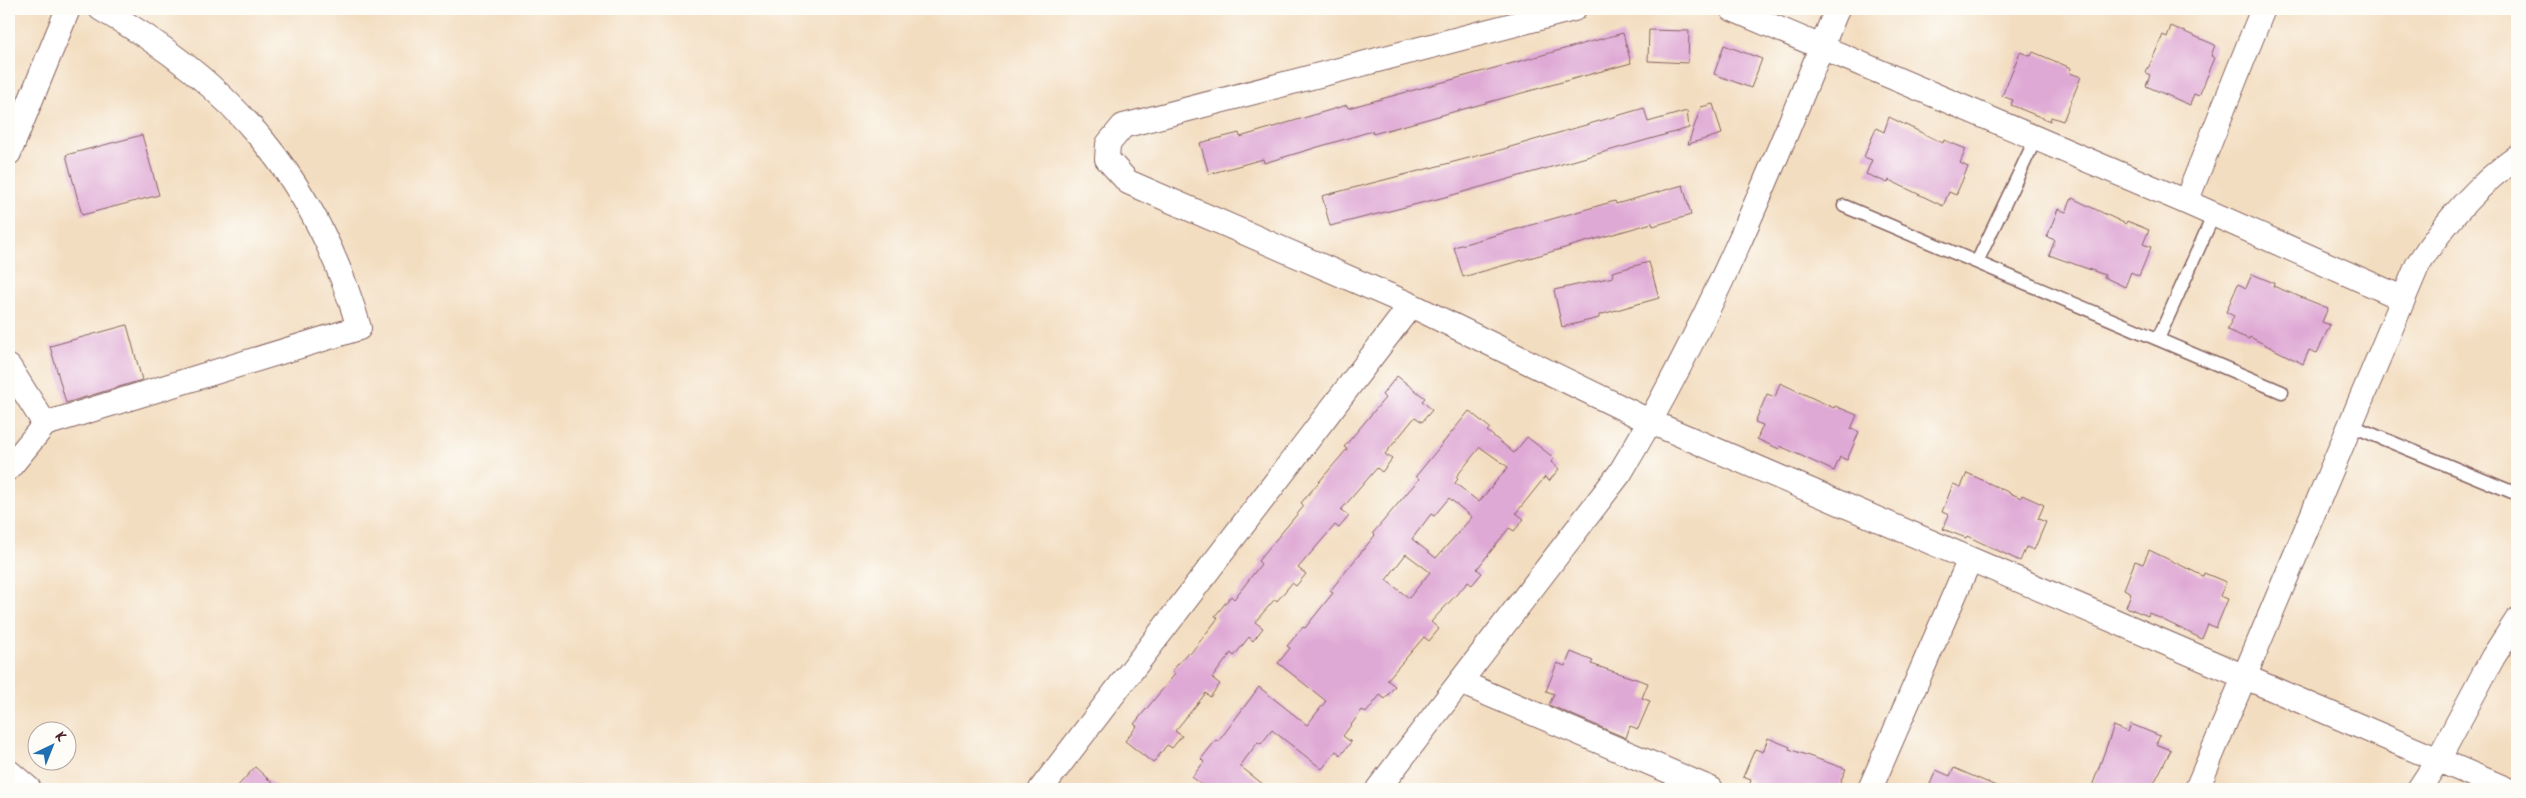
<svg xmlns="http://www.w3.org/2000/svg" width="2526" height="798" font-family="Kalam,sans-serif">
<rect width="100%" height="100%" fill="#fdfcf7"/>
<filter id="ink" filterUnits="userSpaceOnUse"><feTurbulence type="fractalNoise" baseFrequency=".02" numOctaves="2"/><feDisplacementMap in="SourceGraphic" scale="10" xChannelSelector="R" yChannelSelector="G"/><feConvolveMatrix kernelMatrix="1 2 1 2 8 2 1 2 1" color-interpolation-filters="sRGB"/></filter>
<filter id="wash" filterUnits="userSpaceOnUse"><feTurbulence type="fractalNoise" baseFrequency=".0096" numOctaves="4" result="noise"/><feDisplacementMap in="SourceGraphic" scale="20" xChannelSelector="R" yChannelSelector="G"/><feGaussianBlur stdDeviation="1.12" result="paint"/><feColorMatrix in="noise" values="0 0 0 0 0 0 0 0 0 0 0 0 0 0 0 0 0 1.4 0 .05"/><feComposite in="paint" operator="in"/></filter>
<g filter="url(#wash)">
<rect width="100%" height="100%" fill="#f3ddc0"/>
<g id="blocks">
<!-- building -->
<path fill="#dfa9d5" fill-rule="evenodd" d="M2171 26 2215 45 2211 56 2215 58 2199 96 2194 94 2190 105 2146 86 2150 75 2146 73 2163 35 2167 37Z
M1649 30 1689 31 1688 63 1648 61Z
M1623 33 1631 63 1373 134 1372 131 1264 163 1263 159 1209 174 1200 143 1239 133 1240 137 1347 105 1348 108Z
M1724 45 1762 59 1751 88 1714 74Z
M2020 52 2031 56 2033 52 2071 68 2070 73 2081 77 2063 121 2051 117 2050 121 2011 105 2013 100 2002 96Z
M1713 104 1722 134 1688 144 1701 107Z
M1644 108 1648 122 1687 111 1689 128 1449 196 1330 226 1322 196 1500 150Z
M1889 117 1943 143 1944 140 1966 149 1960 163 1968 167 1956 195 1949 192 1943 206 1889 180 1888 183 1866 174 1872 160 1864 157 1876 128 1884 132Z
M142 135 159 195 82 215 66 155Z
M1683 185 1691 215 1653 226 1652 223 1463 277 1454 247 1615 201 1616 204Z
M2072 198 2126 224 2127 221 2149 230 2143 244 2151 247 2139 276 2131 272 2125 287 2104 277 2105 275 2049 255 2055 240 2047 237 2058 209 2066 212Z
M1649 262 1659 298 1599 315V318L1562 327 1554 290 1613 277 1612 272Z
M2252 274 2274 283 2273 286 2328 308 2322 322 2330 325 2317 353 2309 350 2303 364 2250 337 2249 339 2227 330 2234 316 2226 312 2238 284 2246 288Z
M127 325 142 380 66 403 50 346Z
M1397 376 1425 398 1422 401 1432 410 1422 422 1415 417 1385 454 1392 459 1382 472 1377 468 1341 510 1349 516 1339 528 1335 525 1298 568 1306 574 1296 586 1292 583 1277 601 1275 599 1255 622 1263 628 1253 641 1249 637 1234 656 1231 653 1212 678 1220 684 1210 697 1206 693 1175 731 1182 736 1172 748 1167 745 1153 763 1125 741 1137 726 1134 724 1175 674 1172 671 1188 652 1190 654 1218 618 1215 616 1231 596 1234 599 1261 564 1258 561 1304 506 1301 503 1347 449 1344 447 1385 398 1382 395Z
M1780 383 1834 408 1835 406 1857 415 1851 429 1859 432 1847 460 1840 457 1834 471 1780 446 1779 449 1757 439 1763 425 1755 422 1767 394 1775 397Z
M1469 411 1490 428 1487 431 1514 453 1527 437 1554 458 1551 462 1559 469 1549 481 1545 477 1516 513 1524 519 1514 531 1509 528 1477 569 1482 573 1472 585 1468 582 1431 622 1439 629 1429 641 1424 637 1387 680 1395 686 1385 699 1380 695 1366 713 1362 710 1343 736 1351 742 1341 755 1336 751 1322 769 1272 730 1261 744 1258 742 1240 766 1269 789H1207L1192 777 1204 762 1201 759 1216 740 1218 742 1259 687 1307 725 1326 701 1278 663 1290 648 1287 646 1303 627 1305 628 1333 593 1330 591 1375 535 1373 533 1419 479 1416 476ZM1480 447 1508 467 1479 502 1455 483 1458 479 1456 477ZM1449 498 1472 517 1436 558 1412 539 1431 514 1434 516ZM1406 554 1430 572 1409 598 1386 580Z
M1967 473 2021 498 2022 495 2044 505 2038 519 2046 522 2034 550 2026 547 2020 561 1967 536 1966 538 1943 529 1949 515 1942 512 1953 484 1961 487Z
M2149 550 2203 576 2204 573 2226 582 2220 596 2228 599 2216 628 2208 624 2202 639 2149 613 2148 616 2126 607 2131 593 2124 589 2135 561 2143 564Z
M1571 652 1593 661 1591 664 1648 683 1642 698 1650 701 1638 729 1630 726 1626 738 1549 705 1554 694 1546 691 1557 663 1565 666Z
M2131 724 2160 736 2156 744 2171 750 2151 789H2091L2114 726 2128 732Z
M1768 738 1790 747 1789 749 1846 769 1837 789H1748L1751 780 1743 777 1755 749 1763 752Z
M255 767 279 789H235Z
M1954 768 2003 789H1928L1936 770 1950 776Z"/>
</g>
</g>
<g filter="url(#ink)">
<use href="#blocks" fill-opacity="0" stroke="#85625f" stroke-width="1"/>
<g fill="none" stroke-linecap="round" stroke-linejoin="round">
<defs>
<path id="service" d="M1844 206 2282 392
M1977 262 2036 138
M2158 339 2214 214
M2350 425 2517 494"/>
<path id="minor" d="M1574 9 1123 126 1108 144 1107 159 1128 182 1411 305 1651 422 2506 789
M1732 9 2186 202 2402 298
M9 153 68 9
M2186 202 2263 9
M9 367 45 424
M9 468 45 424 359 328C317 182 233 83 101 9
M1460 682 1711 789
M9 772 29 789
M1041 789 1411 305
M1378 789 1620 473C1708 327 1773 167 1837 9
M1870 789 1970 559
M2197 789 2418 264C2445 222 2476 186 2517 157
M2419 789 2438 760 2493 657 2517 620"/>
</defs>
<!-- service casing -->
<use href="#service" stroke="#85625f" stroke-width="15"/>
<!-- minor casing -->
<use href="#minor" stroke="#85625f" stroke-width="26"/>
<!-- service -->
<use href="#service" stroke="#fff" stroke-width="12"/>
<!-- minor -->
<use href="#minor" stroke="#fff" stroke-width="24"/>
</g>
</g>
<!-- margin -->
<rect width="2526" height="798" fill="none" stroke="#fdfcf7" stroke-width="30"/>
<!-- north arrow -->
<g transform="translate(52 746) rotate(43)"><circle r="24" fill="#fdfcf7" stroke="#b5a4a5"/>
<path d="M0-4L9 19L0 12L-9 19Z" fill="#1f6fb2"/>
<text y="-8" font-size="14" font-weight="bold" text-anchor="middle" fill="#4a1f2b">K</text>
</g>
</svg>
